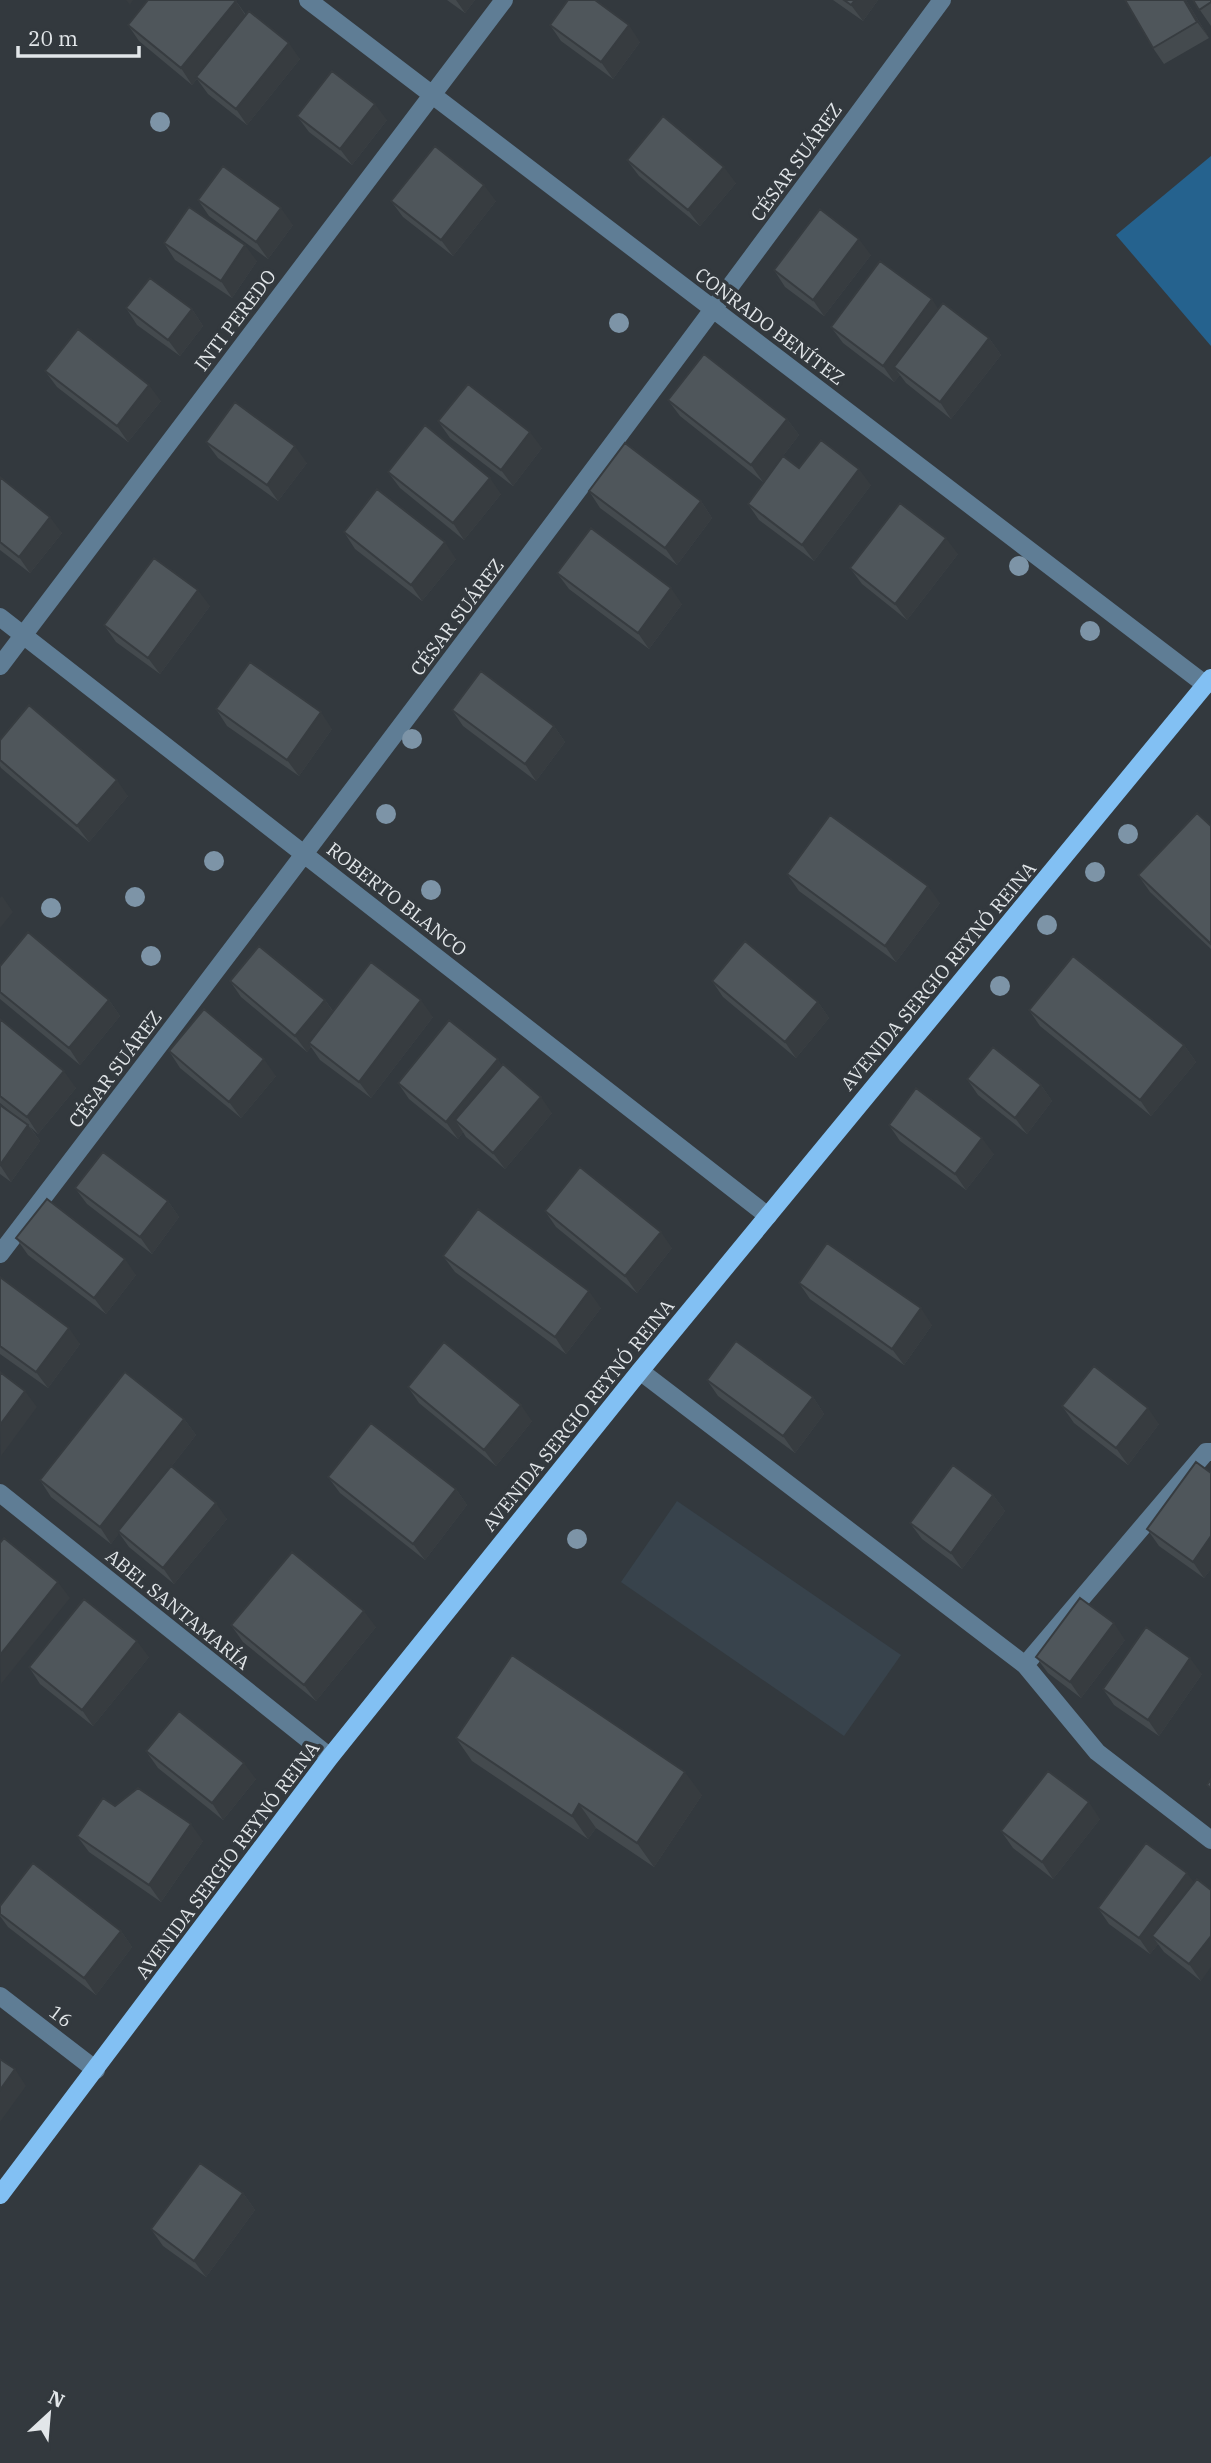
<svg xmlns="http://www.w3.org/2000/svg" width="1211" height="2463" font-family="'IBM Plex Serif',serif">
<rect width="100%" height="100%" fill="#33393e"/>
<!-- built -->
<path fill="#38434c" d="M677 1501 901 1655 844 1736 621 1582Z"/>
<!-- green -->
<path fill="#25628e" d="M1211 156V346L1116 235Z"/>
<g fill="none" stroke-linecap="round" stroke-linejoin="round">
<!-- minor -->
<path stroke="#5f7d95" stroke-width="18" d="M308 0 1206 685
M0 617 768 1216
M0 666 504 0
M0 1254C317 839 632 421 942 0
M640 1371 1025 1665 1097 1752 1211 1840
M0 1493 330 1757
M1025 1665 1206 1452H1211
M0 1996 96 2070"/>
<!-- major -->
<path stroke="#82c0f3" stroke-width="18" d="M0 2195 330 1757 640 1371 1211 678"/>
</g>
<!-- trees -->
<g fill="#7d94a7">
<circle cx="160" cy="122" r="10"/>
<circle cx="619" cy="323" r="10"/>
<circle cx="1019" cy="566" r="10"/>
<circle cx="1090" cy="631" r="10"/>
<circle cx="412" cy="739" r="10"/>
<circle cx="386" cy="814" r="10"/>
<circle cx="1128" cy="834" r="10"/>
<circle cx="214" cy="861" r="10"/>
<circle cx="1095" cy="872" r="10"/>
<circle cx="431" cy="890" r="10"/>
<circle cx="135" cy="897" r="10"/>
<circle cx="51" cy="908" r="10"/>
<circle cx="1047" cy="925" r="10"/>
<circle cx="151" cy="956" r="10"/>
<circle cx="1000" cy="986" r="10"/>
<circle cx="577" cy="1539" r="10"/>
</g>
<!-- wall -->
<path fill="#444a4e" d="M447 0H475L465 13Z
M833 0H878L863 21Z
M1125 0H1186L1209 38 1164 64 1153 48Z
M1193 0H1211V26Z
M236 1 246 15 300 59 247 125 208 94 197 79 192 85 139 41 128 25Z
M550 25 640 42 613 79 561 41Z
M297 116 387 120 352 165 309 132Z
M627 160 736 183 700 226 639 176Z
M198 200 293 225 268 259 209 216Z
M391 201H496L453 256 403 217Z
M164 243 257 261 232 298 175 260Z
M871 255 824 316 785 287 774 270Z
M126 308 192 309 203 326 180 356 137 325Z
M939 309 989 338 1001 355 951 419 906 383 900 375 894 382 843 343 831 327Z
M45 371 161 401 128 442 57 387Z
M668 400 787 419 799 435 763 482 680 416Z
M438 421 542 448 513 486 450 438Z
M206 442 307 463 278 501 218 458Z
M388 472 501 494 464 540 400 488Z
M0 477 62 533 30 573 0 550Z
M871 485 814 561 759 520 748 504Z
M589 491 701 501 712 518 677 565 600 508Z
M344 532 456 559 422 601 355 549Z
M958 554 907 620 862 584 850 568Z
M557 573 682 604 649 649 569 589Z
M210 606 160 674 116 642 104 625Z
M216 709 332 729 299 776 227 726Z
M452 710 554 726 565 742 536 781 463 726Z
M0 740 128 796 89 842 1 768 0 766Z
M1211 826V949L1150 892 1138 875Z
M787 874 940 903 896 962 799 891Z
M0 966 109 1000 120 1016 80 1065 0 999Z
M230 981 325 1000 333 1011 433 1017 371 1098 320 1060 311 1047 307 1052 241 997Z
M712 981 818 1002 829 1018 796 1058 723 997Z
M1029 1010 1184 1045 1196 1062 1151 1116 1040 1026Z
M0 1019 76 1088 38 1134 30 1127 40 1141 11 1182 0 1174V1105L19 1119 0 1103Z
M169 1051 276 1076 241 1118 180 1068Z
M967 1079 1041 1085 1052 1101 1027 1134 978 1095Z
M398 1083 552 1113 505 1169 466 1137 463 1132 458 1139 409 1099Z
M889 1125 994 1154 966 1190 900 1141Z
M75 1188 168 1201 179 1217 152 1254 87 1204Z
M545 1211 672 1248 637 1293 556 1227Z
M16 1238 136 1275 106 1314 28 1255Z
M443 1256 601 1308 566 1354 455 1272Z
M0 1277 80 1344 48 1388 0 1354Z
M799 1283 932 1325 904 1365 810 1299Z
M707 1380 813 1397 824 1414 795 1453 718 1396Z
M408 1387 532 1421 496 1466 419 1403Z
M1062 1406 1159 1424 1128 1465 1074 1423Z
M184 1419 196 1435 171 1467 227 1519 174 1584 129 1547 119 1533 111 1544 51 1497 40 1480Z
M1211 1473V1569L1204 1578 1159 1546 1147 1529Z
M328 1477 456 1489 467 1505 425 1560 340 1493Z
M993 1495 1005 1511 962 1569 922 1539 910 1523Z
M231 1625 376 1627 316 1701 243 1642Z
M1125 1640 1081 1698 1048 1673 1036 1657Z
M149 1657 93 1726 40 1684 29 1667Z
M1202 1674 1159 1736 1114 1705 1103 1689Z
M456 1738 702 1795 654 1867 596 1828 588 1839 472 1761Z
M146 1751 256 1779 223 1820 158 1768Z
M115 1806 203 1841 161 1902 89 1852 77 1836Z
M1100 1819 1053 1879 1013 1848 1001 1831Z
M1194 1882 1201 1981 1164 1952 1158 1944 1150 1954 1109 1924 1098 1908Z
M0 1906 121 1931 132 1947 96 1995 8 1927 0 1916Z
M243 2193 255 2210 206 2277 163 2246 151 2229Z"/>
<!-- shaded-wall -->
<path fill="#373c40" d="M126 0H133L130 5Z
M456 0H475L465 13Z
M855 0H878L863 21 851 5Z
M1184 0H1186L1209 38 1197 22Z
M236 1 247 18 192 85 181 68Z
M629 25 640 42 613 79 601 62Z
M289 43 300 59 247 125 236 109Z
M375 104 387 120 352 165 340 149Z
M724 167 736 183 700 226 688 210Z
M484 185 496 201 453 256 441 240Z
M281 208 293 225 268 259 256 242Z
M859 239 871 255 824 316 813 300Z
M245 245 257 261 232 298 221 281Z
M932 299 943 316 894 367 900 375 894 382 883 366Z
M192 309 203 326 180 356 168 340Z
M989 338 1001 355 951 419 940 402Z
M149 385 161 401 128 442 117 426Z
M787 419 799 435 763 482 751 465Z
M530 432 542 448 513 486 501 470Z
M295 446 307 463 278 501 267 485Z
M859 469 871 485 814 561 802 545Z
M490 478 501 494 464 540 453 523Z
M701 501 712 518 677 565 665 548Z
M50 517 62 533 30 573 19 557Z
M946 538 958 554 907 620 895 604Z
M445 542 456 559 422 601 411 585Z
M671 588 682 604 649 649 638 633Z
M198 590 210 606 160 674 148 658Z
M321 712 332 729 299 776 287 760Z
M554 726 565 742 536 781 525 764Z
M117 780 128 796 89 842 77 826Z
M928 886 940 903 896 962 885 946Z
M2 896 13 912 0 928V898Z
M109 1000 120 1016 80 1065 69 1048Z
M325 1000 336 1016 309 1043 311 1047 307 1052 295 1036Z
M421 1000 433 1017 371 1098 359 1082Z
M818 1002 829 1018 796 1058 785 1042Z
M1184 1045 1196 1062 1151 1116 1140 1100Z
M264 1059 276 1076 241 1118 229 1102Z
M498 1059 509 1076 455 1120 463 1132 458 1139 446 1122Z
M64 1071 76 1088 38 1134 27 1117Z
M1041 1085 1052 1101 1027 1134 1015 1118Z
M541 1097 552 1113 505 1169 493 1153Z
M28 1125 40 1141 11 1182 0 1165Z
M982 1138 994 1154 966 1190 955 1174Z
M168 1201 179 1217 152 1254 140 1237Z
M661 1232 672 1248 637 1293 625 1276Z
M125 1259 136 1275 106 1314 94 1298Z
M589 1291 601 1308 566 1354 555 1337Z
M921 1308 932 1325 904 1365 892 1349Z
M69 1328 80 1344 48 1388 36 1372Z
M25 1391 37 1407 1 1456 0 1425Z
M813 1397 824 1414 795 1453 783 1436Z
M521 1405 532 1421 496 1466 484 1450Z
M1148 1408 1159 1424 1128 1465 1116 1448Z
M184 1419 196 1435 111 1544 100 1527Z
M456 1489 467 1505 425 1560 413 1544Z
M993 1495 1005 1511 962 1569 951 1553Z
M216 1503 227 1519 174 1584 163 1568Z
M1211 1536V1569L1204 1578 1193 1562Z
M58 1582 70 1598 1 1684 0 1655Z
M364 1611 376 1627 316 1701 304 1685Z
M1114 1623 1125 1640 1081 1698 1070 1682Z
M137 1641 149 1657 93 1726 82 1710Z
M1190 1658 1202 1674 1159 1736 1148 1720Z
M244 1763 256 1779 223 1820 212 1803Z
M685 1772 702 1795 654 1867 637 1843Z
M1089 1802 1100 1819 1053 1879 1042 1862Z
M579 1804 596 1828 588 1839 572 1816Z
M191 1824 203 1841 161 1902 149 1885Z
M1187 1873 1199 1889 1152 1936 1158 1944 1150 1954 1139 1938Z
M121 1931 132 1947 96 1995 84 1978Z
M1211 1936V1967L1201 1981 1189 1964Z
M15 2069 26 2086 0 2122V2090Z
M243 2193 255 2210 206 2277 194 2261Z"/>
<!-- building -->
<path fill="#4f565b" stroke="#373c40" stroke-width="2" d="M148 0H234L236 1 181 68 128 25Z
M568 0H595L629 25 601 62 550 25Z
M844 0H855L851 5Z
M1125 0H1184L1197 22 1153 48Z
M1193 0H1211V2L1199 10Z
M249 11 289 43 236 109 196 77Z
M332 71 375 104 340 149 297 116Z
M663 116 724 167 688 210 627 160Z
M435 146 484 185 441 240 391 201Z
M223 166 281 208 256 242 198 200Z
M189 207 245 245 221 281 164 243Z
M820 209 859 239 813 300 774 270Z
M880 261 932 299 883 366 831 327Z
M150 278 192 309 168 340 126 308Z
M943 303 989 338 940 402 894 367Z
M78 329 149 385 117 426 45 371Z
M704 354 787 419 751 465 668 400Z
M468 384 530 432 501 470 438 421Z
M235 402 295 446 267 485 206 442Z
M425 425 490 478 453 523 388 472Z
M821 440 859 469 802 545 748 504 783 456 799 468Z
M625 443 701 501 665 548 589 491Z
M0 477 50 517 19 557 0 542Z
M377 489 445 542 411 585 344 532Z
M900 503 946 538 895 604 850 568Z
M591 528 671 588 638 633 557 573Z
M154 558 198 590 148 658 104 625Z
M250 662 321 712 287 760 216 709Z
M481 671 554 726 525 764 452 710Z
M29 705 117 780 77 826 0 760V740Z
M1197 813 1211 826V944L1138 875Z
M830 815 928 886 885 946 787 874Z
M28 932 109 1000 69 1048 0 992V966Z
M745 941 818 1002 785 1042 712 981Z
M259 946 325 1000 295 1036 230 981Z
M1073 956 1184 1045 1140 1100 1029 1010Z
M371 962 421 1000 359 1082 309 1043Z
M204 1009 264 1059 229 1102 169 1051Z
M0 1019 64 1071 27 1117 0 1096Z
M449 1020 498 1059 446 1122 398 1083Z
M993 1047 1041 1085 1015 1118 967 1079Z
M503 1064 541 1097 493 1153 455 1120Z
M916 1088 982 1138 955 1174 889 1125Z
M0 1105 28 1125 0 1165Z
M103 1152 168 1201 140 1237 75 1188Z
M580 1167 661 1232 625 1276 545 1211Z
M47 1199 125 1259 94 1298 16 1238Z
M478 1209 589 1291 555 1337 443 1256Z
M827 1243 921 1308 892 1349 799 1283Z
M0 1277 69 1328 36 1372 0 1346Z
M736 1341 813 1397 783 1436 707 1380Z
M444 1342 521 1405 484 1450 408 1387Z
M1094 1366 1148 1408 1116 1448 1062 1406Z
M0 1372 25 1391 0 1425Z
M125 1372 184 1419 100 1527 40 1480Z
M371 1423 456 1489 413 1544 328 1477Z
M1196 1462 1211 1473V1536L1193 1562 1147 1529Z
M953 1465 993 1495 951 1553 910 1523Z
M171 1466 216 1503 163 1568 118 1531Z
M4 1538 58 1582 0 1655V1543Z
M292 1552 364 1611 304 1685 231 1625Z
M1080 1598 1114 1623 1070 1682 1036 1657Z
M84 1599 137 1641 82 1710 29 1667Z
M1146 1627 1190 1658 1148 1720 1103 1689Z
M512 1655 685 1772 637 1843 579 1804 572 1816 456 1738Z
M179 1711 244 1763 212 1803 146 1751Z
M1048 1771 1089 1802 1042 1862 1001 1831Z
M1211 1779V1788L1207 1785Z
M138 1788 191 1824 149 1885 77 1836 103 1798 115 1806Z
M1146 1843 1187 1873 1139 1938 1098 1908Z
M33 1863 121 1931 84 1978 0 1914V1906Z
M1197 1879 1211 1890V1936L1189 1964 1152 1936Z
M0 2059 15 2069 0 2090Z
M200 2163 243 2193 194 2261 151 2229Z"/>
<g text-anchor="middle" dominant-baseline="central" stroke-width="7" stroke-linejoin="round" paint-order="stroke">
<!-- street labels -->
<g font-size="19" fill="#e2e6e9" stroke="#33393e">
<text transform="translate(796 162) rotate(-54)">CÉSAR SUÁREZ</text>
<text transform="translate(235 320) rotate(-53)">INTI PEREDO</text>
<text transform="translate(770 326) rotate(37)">CONRADO BENÍTEZ</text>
<text transform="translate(457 617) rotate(-53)">CÉSAR SUÁREZ</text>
<text transform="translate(397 899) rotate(38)">ROBERTO BLANCO</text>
<text transform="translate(938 976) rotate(-50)">AVENIDA SERGIO REYNÓ REINA</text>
<text transform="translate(115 1069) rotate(-53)">CÉSAR SUÁREZ</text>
<text transform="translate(578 1415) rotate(-51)">AVENIDA SERGIO REYNÓ REINA</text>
<text transform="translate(178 1609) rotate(39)">ABEL SANTAMARÍA</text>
<text transform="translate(227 1860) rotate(-53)">AVENIDA SERGIO REYNÓ REINA</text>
<text transform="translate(61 2016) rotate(37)">16</text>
</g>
</g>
<!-- north arrow -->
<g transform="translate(49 2414) rotate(26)" stroke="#33393e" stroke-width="5" paint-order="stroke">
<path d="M0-5L12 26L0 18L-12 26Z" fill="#e2e6e9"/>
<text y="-10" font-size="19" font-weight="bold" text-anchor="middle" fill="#e2e6e9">N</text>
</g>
<!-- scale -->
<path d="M18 46v10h121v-10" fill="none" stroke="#e2e6e9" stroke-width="3.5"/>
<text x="28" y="46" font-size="21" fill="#e2e6e9" stroke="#33393e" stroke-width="5" paint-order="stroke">20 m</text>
</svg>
